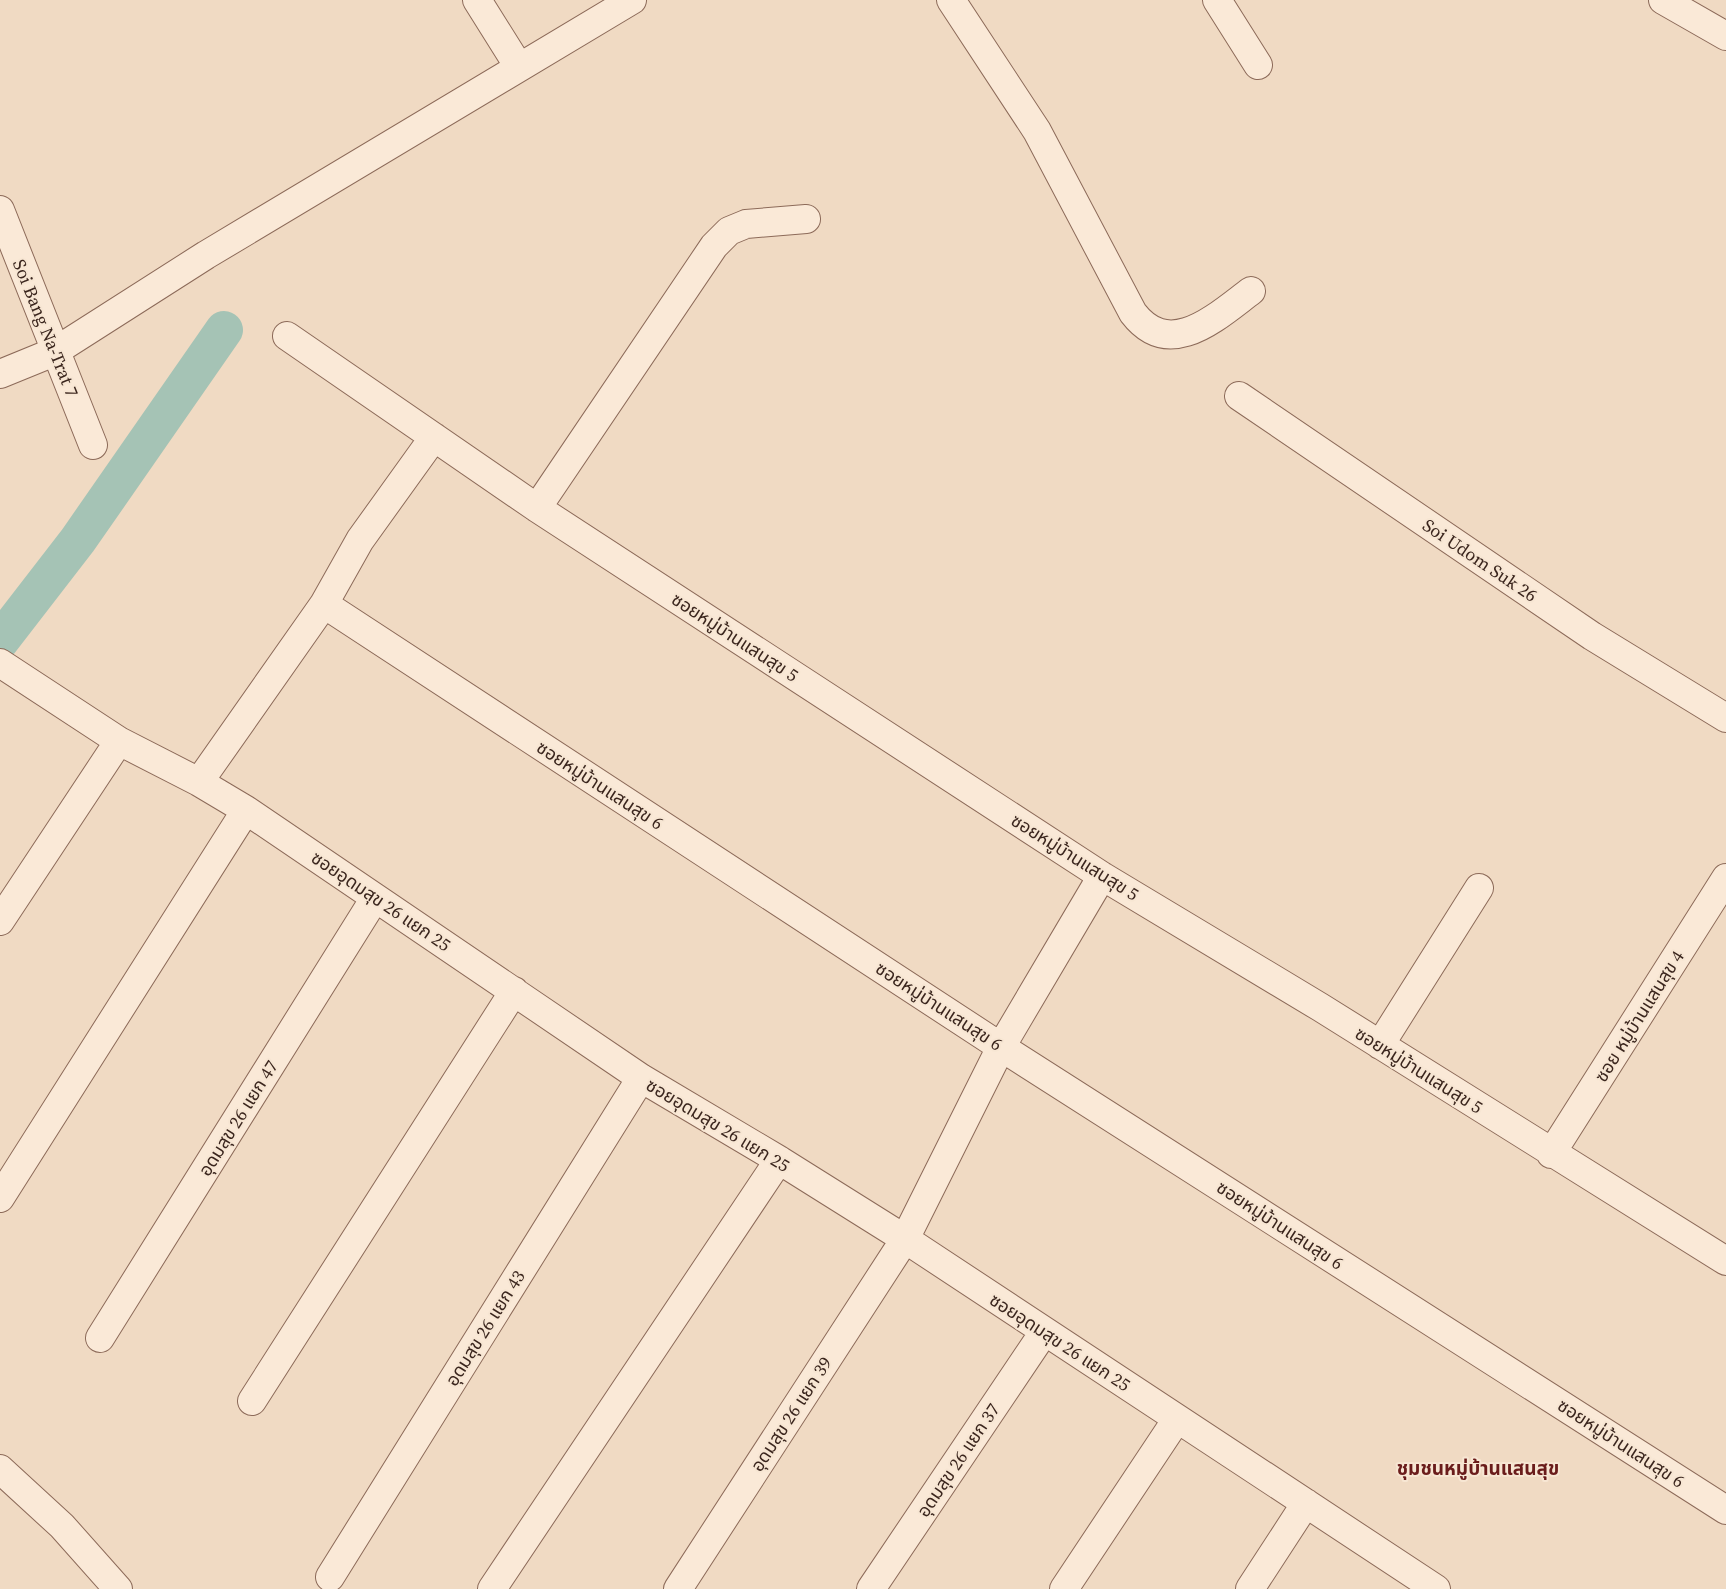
<svg xmlns="http://www.w3.org/2000/svg" width="1726" height="1589" font-family="'Source Serif 4','Noto Sans Thai',serif">
<rect width="100%" height="100%" fill="#f0dac3"/>
<g fill="none" stroke-linecap="round" stroke-linejoin="round">
<!-- canal -->
<path stroke="#a5c3b5" stroke-width="38" d="M0 641 78 540 224 330"/>
<defs>
<path id="minor" d="M477 0 519 67
M951 0 1037 131 1133 313C1170 361 1216 317 1251 291
M1217 0 1258 65
M1663 0 1726 36
M0 210 93 445
M287 336 537 508 1102 876 1320 1007 1726 1261
M0 374 54 352 206 255 632 0
M1239 396 1592 636 1726 718
M434 437 360 540 324 604 1001 1047 1726 1510
M537 508 714 246 729 231 746 224 806 219
M0 663 119 741 199 782 246 810 641 1078 779 1160 905 1239 1436 1589
M199 782 324 604
M0 921 119 741
M1380 1045 1479 888
M1551 1154 1726 878
M0 1198 246 810
M100 1338 375 898
M252 1401 514 991
M0 1469 62 1526 118 1589
M330 1577 641 1078
M492 1589 779 1160
M678 1589 905 1239 1001 1047 1102 876
M871 1589 1044 1332
M1064 1589 1177 1419
M1250 1589 1306 1503"/>
</defs>
<!-- minor casing -->
<use href="#minor" stroke="#8c6a59" stroke-width="30"/>
<!-- minor -->
<use href="#minor" stroke="#fae9d7" stroke-width="28"/>
</g>
<g text-anchor="middle" dominant-baseline="central" stroke-width="4" stroke-linejoin="round" paint-order="stroke">
<!-- street labels -->
<g font-size="18" fill="#3b261e" stroke="#f7e6d3">
<text transform="translate(46 328) rotate(68)">Soi Bang Na-Trat 7</text>
<text transform="translate(1480 560) rotate(34)">Soi Udom Suk 26</text>
<text transform="translate(735 637) rotate(33)">ซอยหมู่บ้านแสนสุข 5</text>
<text transform="translate(600 785) rotate(33)">ซอยหมู่บ้านแสนสุข 6</text>
<text transform="translate(1075 857) rotate(32)">ซอยหมู่บ้านแสนสุข 5</text>
<text transform="translate(381 901) rotate(34)">ซอยอุดมสุข 26 แยก 25</text>
<text transform="translate(939 1006) rotate(33)">ซอยหมู่บ้านแสนสุข 6</text>
<text transform="translate(1639 1016) rotate(-58)">ซอย หมู่บ้านแสนสุข 4</text>
<text transform="translate(1419 1070) rotate(32)">ซอยหมู่บ้านแสนสุข 5</text>
<text transform="translate(238 1118) rotate(-58)">อุดมสุข 26 แยก 47</text>
<text transform="translate(718 1125) rotate(31)">ซอยอุดมสุข 26 แยก 25</text>
<text transform="translate(1280 1225) rotate(33)">ซอยหมู่บ้านแสนสุข 6</text>
<text transform="translate(485 1328) rotate(-58)">อุดมสุข 26 แยก 43</text>
<text transform="translate(1060 1342) rotate(33)">ซอยอุดมสุข 26 แยก 25</text>
<text transform="translate(791 1414) rotate(-57)">อุดมสุข 26 แยก 39</text>
<text transform="translate(1621 1443) rotate(33)">ซอยหมู่บ้านแสนสุข 6</text>
<text transform="translate(958 1460) rotate(-56)">อุดมสุข 26 แยก 37</text>
</g>
<!-- neighbourhood labels -->
<g font-size="19" font-weight="bold" fill="#6a1c1b" stroke="#f7e6d3">
<text x="1478" y="1468">ชุมชนหมู่บ้านแสนสุข</text>
</g>
</g>
</svg>
